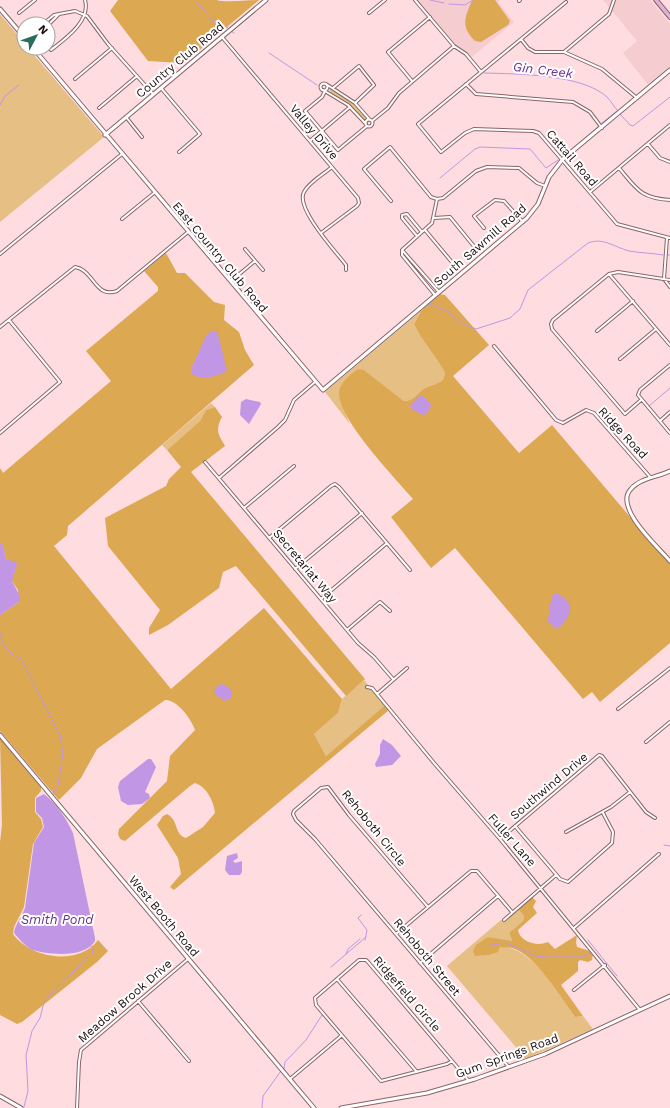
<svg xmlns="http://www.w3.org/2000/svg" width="670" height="1108" font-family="'Work Sans',sans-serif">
<rect width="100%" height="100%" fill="#fedcdf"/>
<!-- built -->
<path fill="#f5cdd0" d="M417 0H500L498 2 514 22 472 57 456 45Z
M603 0H650L670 24V68L649 86 623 53 637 41Z"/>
<!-- green -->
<path fill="#e5bf83" d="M0 14 24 43V48H28L104 137 0 222Z
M329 88 355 105 367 118 366 120H364L352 107 330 92Z
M421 311 414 324C423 342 436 356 445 373L443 380C438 384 431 385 425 388 417 393 414 401 404 401L364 370 340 400 350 424 325 392Z
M211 403 215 407 206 410 200 421 167 450 162 445Z
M364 680 385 705 326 756 314 734 338 713 342 699Z
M518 909 524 916 523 921 509 933 512 942 488 937 480 956C483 954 485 956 488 955 493 955 496 948 501 947 531 945 560 996 575 1017L583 1016 593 1029 526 1059 447 966 501 920 504 922Z"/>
<!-- forest -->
<path fill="#dda852" d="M118 0H217C223 3 249 0 259 0L190 58 180 63 148 61 110 11Z
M472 0H495L510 21 508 25 481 42 475 41C460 26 465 18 472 0Z
M166 253 177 273H185L214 302 225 305 224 320 239 332 245 350 254 365 68 526 67 535 54 546 171 689 264 608 342 699 338 713 314 734 326 756 385 705 389 710 174 890 170 887 181 874 178 858 157 825 163 816 167 814C179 820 174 835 186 838L203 827 215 813C214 802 207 787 195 783L190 786 125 841 120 839 118 834 119 829 167 781 170 756 195 730C192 720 177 699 165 700L97 749 81 778 59 800 0 731V615L19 602 18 590 12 581V562L6 559 3 546 0 544V468L3 473 111 381 86 351 158 291V287L144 271Z
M440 294 445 295 489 345 453 376 519 453 552 425 670 564V643L600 702 592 692 583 699 455 548 431 568 391 517 413 499C395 478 337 418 339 392 340 382 351 374 358 369L364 370 404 401C414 401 417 393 425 388 431 385 438 384 443 380L445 373C436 356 422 341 414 324L421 311Z
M215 407 222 417C215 430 218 434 225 446L191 472 365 679 346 696 236 566 223 572 219 588 168 625 149 635V628L160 610 108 546 105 518 166 486 169 479 181 467 167 450 200 421 206 410Z
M0 738 41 787V791L35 798V812L41 819 43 827 33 844 24 907 14 927 13 934C30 958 78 967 98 940L108 951 97 962 22 1022 17 1024 0 1015V842L2 825Z
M532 897 536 901 533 907 537 913 518 930C519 939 531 944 538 944 541 944 545 943 548 942L555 949 577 935 576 942 577 947 590 951 593 954 592 960 588 962 580 960 578 962V971L561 985 583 1016 575 1017C562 999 534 953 512 948 508 947 503 948 500 947L498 952 489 955 475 956 473 951 476 945 488 937 512 941 509 933 523 921 524 916 518 909Z"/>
<!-- water -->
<path fill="#c096e5" d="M211 331H216C219 334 225 364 227 371 218 376 201 381 192 374L191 369 206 336Z
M422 395 430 403 431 407 426 414 423 415 413 410 410 406 416 399Z
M246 399 260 402 261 404 249 424 240 415 241 402Z
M0 544 3 545 6 559 16 562 17 564 12 581 20 596 19 602 0 615Z
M557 593C561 596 567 599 569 604 573 612 563 626 557 629L547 621C552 610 548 602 554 594Z
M222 684C229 688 234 689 231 698L225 701 217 696 214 692 217 686Z
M383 739 392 745 401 756 392 765 376 767 375 764 380 754V745Z
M148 759H151L156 767 145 792 149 794 150 798 142 804 128 805 121 801 118 787 120 781Z
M44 794C57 804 66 818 73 833L95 938V941C86 958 49 955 33 950 26 947 19 939 14 933L15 928 25 908 34 843 44 827 42 818 36 812V798Z
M237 853 238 858 233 861 235 863 242 861V872L240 875H229L225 870 227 856Z"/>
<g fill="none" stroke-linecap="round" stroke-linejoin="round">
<!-- stream -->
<path stroke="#c096e5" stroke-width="1" d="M195 0 221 30 228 27
M430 0 444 3
M449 4 465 5 473 0
M231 31 234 33
M269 53 317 85
M484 73C517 74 582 74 607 97 611 101 614 107 618 111
M0 105 5 96 19 85
M620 114 630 125 633 126 670 97
M602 123 617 111
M564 156 599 126
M440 178 475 149 480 147 530 149 546 168 558 160
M667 255H670
M429 304 445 310 462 323 476 329 510 318 520 309 528 290 588 243C603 237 614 247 629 251 640 253 652 253 663 255
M649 406 670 388
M0 633C3 647 8 653 21 659L60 735 63 754 58 785 53 795
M664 845 670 846
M361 915 358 918 367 930 365 940
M588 940 617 976
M485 946 506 943 536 956 545 957H583L591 952
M346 954 348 949 360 939
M331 967 366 937
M284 1069 285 1062 306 1040 322 1015
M24 1107 28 1091 26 1055 32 1031 40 1018 44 1002 58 986 92 954 93 950 91 946
M262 1108 263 1096 281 1071"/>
<defs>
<path id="street" d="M415 0 454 46 466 54 481 72
M519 1 520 0
M566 2 418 124 441 152 465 133 474 129 533 131 539 133 617 224 670 238
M19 13 35 0
M369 13 385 0
M59 14 75 11 87 16 108 44 153 94
M43 24 54 15 59 14 48 25
M222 37 358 198 359 203 357 206 321 233
M521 39 528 48 535 52H564L602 69 637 98
M51 50C65 39 91 21 85 0
M564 52 609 14 614 0
M75 79 112 48
M412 81 388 52 430 17
M320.5 87a3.5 3.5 0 1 1 7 0a3.5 3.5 0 1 1-7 0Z
M326 84 355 103 370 120
M466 84 476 94 573 102 590 112 602 128
M161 88 200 134 179 152
M333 88 359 66 374 85 355 103
M323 90 348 105 366 124
M325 91 322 97 305 111 338 150 367 126
M99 108 137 76
M126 117 142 137
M365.5 123a3.5 3.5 0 1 1 7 0a3.5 3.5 0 1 1-7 0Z
M372 121 388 108 399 93 454 46
M311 140 350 107
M648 144 660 158 670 162
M332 167C324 174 309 182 304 192 295 208 336 252 346 265V270
M619 168C637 189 640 198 670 200
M590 192 670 125
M391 201 364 169 390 147 431 197 437 199 443 198 476 171 487 167 519 168 537 183 545 186
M434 218 450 217 477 250 475 252H471
M122 219 154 193
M484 228 474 216 495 200 504 201 523 222
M425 230 456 267
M417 236 402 218V215L407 214 422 232
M667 238 664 279 670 287
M245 249 263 270
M402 250 432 223 437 199
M0 254 122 154
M609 274 670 345
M231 281 255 261
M435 295 402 255V250L439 292
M0 327 75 267C94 270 95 299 117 291L188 232
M597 331 633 301
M494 346 556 420 563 423 586 410 594 413 651 478
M620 359 656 329
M670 365 640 390 638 395 670 433
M641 400 625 414 552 329 551 324 553 320 609 274 618 272 670 280
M660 421 670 412
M0 433 60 382 9 320
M205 462 358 643 374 657 393 679
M219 478 278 427 285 420 294 400 315 382
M244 508 294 466
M269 538 331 486 335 484 339 487 410 570
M295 569 362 513
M321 599 387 543
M347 630 380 602 390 611
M367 687 372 688 434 763 500 839 640 1010
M377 694 407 668
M618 709 670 668
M646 742 670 722
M515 826 560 879 568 882 612 843 613 832 603 813
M566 832 611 807 630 792
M500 839 599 755 602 756 646 812 655 818
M428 907 349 815 328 787 321 788 294 811 293 814 296 820 315 839 508 1066
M504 920 556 875
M574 928 659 854
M396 934 471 871H477L512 912
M420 963 498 896
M337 979 417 1072
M574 990 605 965
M138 1001 189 1061
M452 1061 447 1064 381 1081 316 1005 315 998 359 960H366L368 962 469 1081
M290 1079 341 1036
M77 1108 79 1062 81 1050 188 959"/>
<path id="secondary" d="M0 9 24 37
M33 48 323 390 527 218 538 204 549 177 563 159 670 70
M105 135 266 0
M670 471C658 477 640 478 631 489 613 507 658 547 670 561
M0 735 314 1108
M0 1096 21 1108
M341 1108 427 1093 475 1079 545 1054 670 996"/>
<path id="primary" d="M656 0 670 17"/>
</defs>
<!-- street casing -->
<use href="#street" stroke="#896568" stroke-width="4"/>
<!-- secondary casing -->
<use href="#secondary" stroke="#896568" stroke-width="5"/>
<!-- primary casing -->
<use href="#primary" stroke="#8b5c78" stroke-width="5.5"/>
<!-- street -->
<use href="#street" stroke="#fff" stroke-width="2"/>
<!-- secondary -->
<use href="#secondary" stroke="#fff" stroke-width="3"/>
<!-- primary -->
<use href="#primary" stroke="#ddb6cf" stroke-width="3.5"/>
</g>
<g text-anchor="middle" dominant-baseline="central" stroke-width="4" stroke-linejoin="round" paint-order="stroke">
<!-- street labels -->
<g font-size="12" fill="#1d0f11" stroke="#fff">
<text transform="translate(180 60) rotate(-40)">Country Club Road</text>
<text transform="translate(314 132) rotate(50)">Valley Drive</text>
<text transform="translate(572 158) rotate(49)">Cattail Road</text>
<text transform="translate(480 245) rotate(-41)">South Sawmill Road</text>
<text transform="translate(220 257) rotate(50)">East Country Club Road</text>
<text transform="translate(623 433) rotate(47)">Ridge Road</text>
<text transform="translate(305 566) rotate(50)">Secretariat Way</text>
<text transform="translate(549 786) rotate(-40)">Southwind Drive</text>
<text transform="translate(374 828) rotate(51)">Rehoboth Circle</text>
<text transform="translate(512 840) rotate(49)">Fuller Lane</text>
<text transform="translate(164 916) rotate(50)">West Booth Road</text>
<text transform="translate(427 957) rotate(50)">Rehoboth Street</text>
<text transform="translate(407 994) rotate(49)">Ridgefield Circle</text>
<text transform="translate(125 1001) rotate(-41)">Meadow Brook Drive</text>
<text transform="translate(507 1056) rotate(-20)">Gum Springs Road</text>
</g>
<!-- water labels -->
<g font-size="13" font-style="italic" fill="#67318d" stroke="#fff">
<text transform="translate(543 70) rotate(7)">Gin Creek</text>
<text x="57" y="919">Smith Pond</text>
</g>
</g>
<!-- north arrow -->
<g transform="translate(36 36) rotate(49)"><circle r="19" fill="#ffffff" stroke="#a59fa0"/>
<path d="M0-3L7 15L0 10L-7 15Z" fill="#2a6c5d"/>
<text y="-6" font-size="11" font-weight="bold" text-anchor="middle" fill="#1d0f11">N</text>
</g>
</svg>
